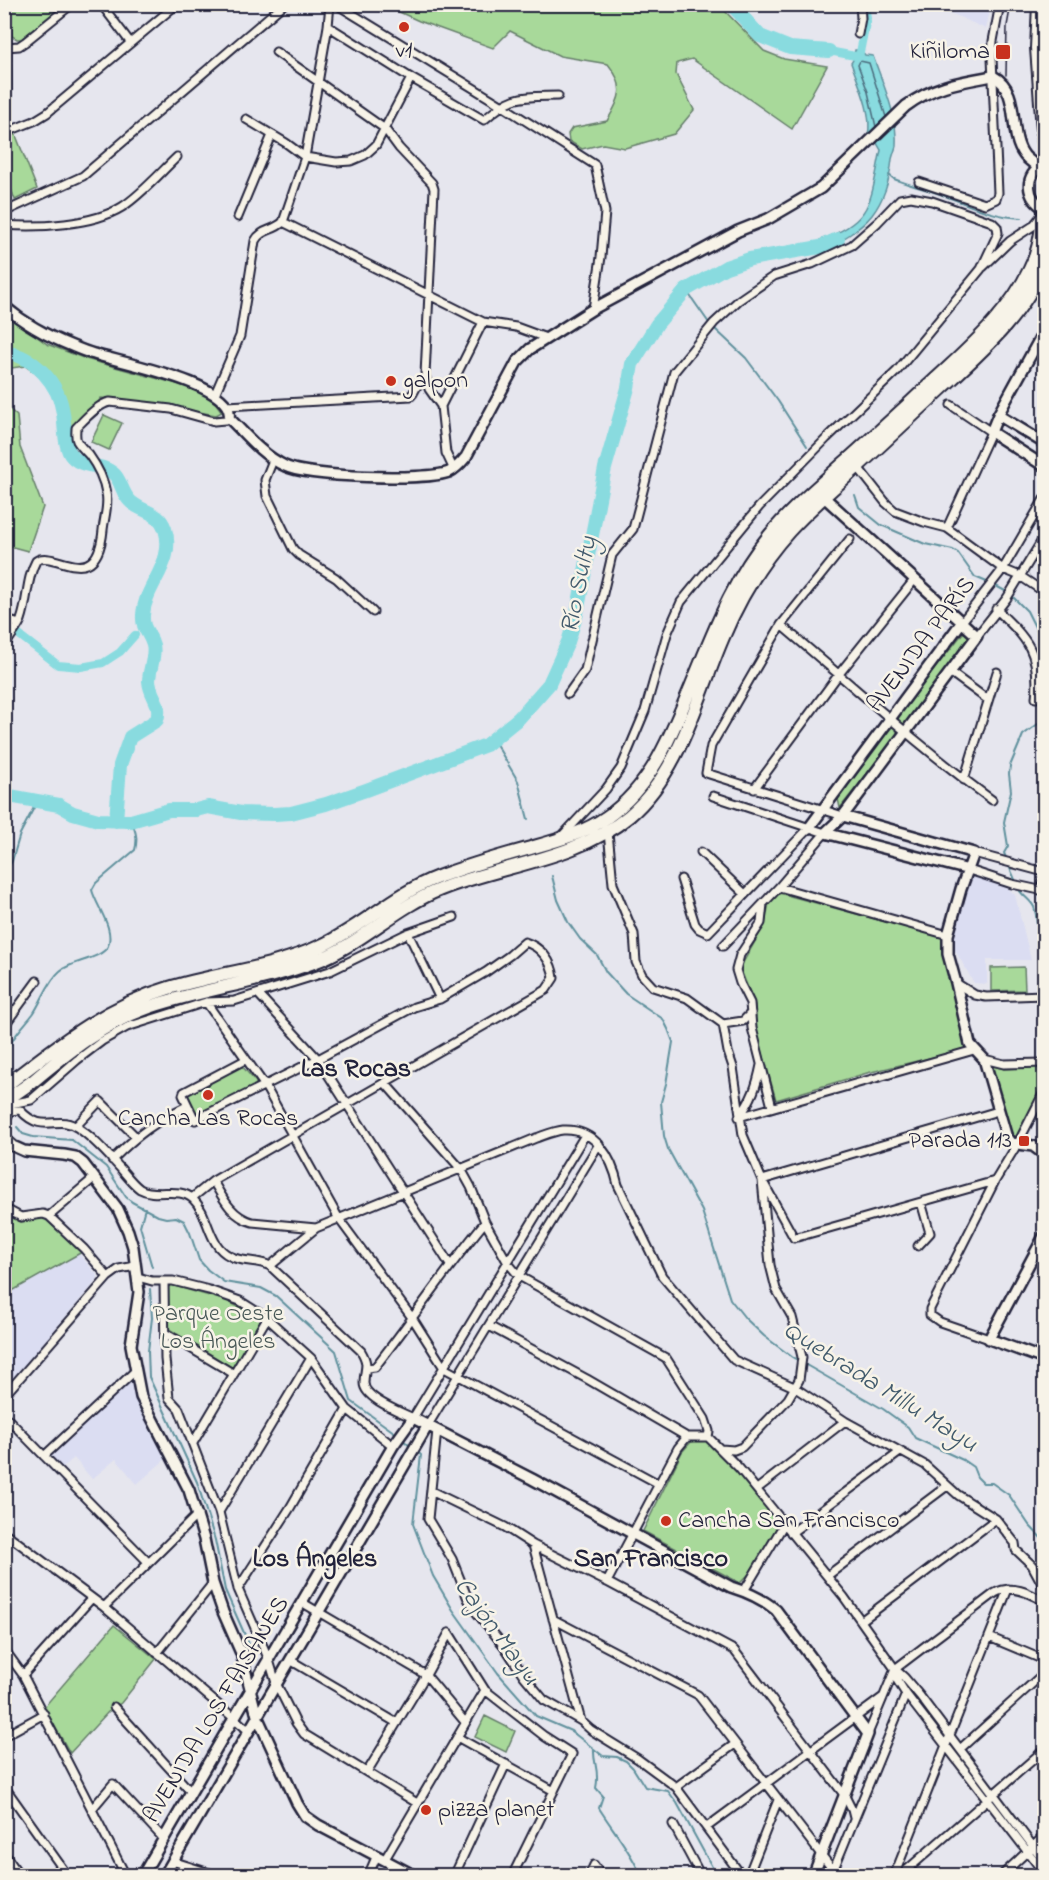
<svg xmlns="http://www.w3.org/2000/svg" width="1049" height="1880" font-family="'Indie Flower',sans-serif">
<rect width="100%" height="100%" fill="#e6e6ee"/>
<filter id="ink" filterUnits="userSpaceOnUse"><feTurbulence type="fractalNoise" baseFrequency=".0167" numOctaves="2"/><feDisplacementMap in="SourceGraphic" scale="12" xChannelSelector="R" yChannelSelector="G"/><feConvolveMatrix kernelMatrix="1 2 1 2 8 2 1 2 1" color-interpolation-filters="sRGB"/></filter>
<g filter="url(#ink)">
<!-- built -->
<path fill="#dbddf2" d="M933 5 991 4V5L986 29Z
M974 877 1005 885 1015 895 1031 960H987V984L974 983 952 945 963 891 969 880Z
M79 1254 98 1276 97 1280 5 1388V1295Z
M133 1379 139 1406 168 1457 137 1484 116 1459 92 1479 74 1458 62 1468 50 1456Z"/>
<!-- green -->
<path fill="#a8d99a" stroke="#657e6a" stroke-width="1.5" d="M10 5V4L64 5 21 39H17L12 36Z
M384 5H719L764 51 784 59 827 66 792 129 692 59 677 63 676 74 694 110 674 134 625 148 603 144 582 149 569 141 568 134 572 128 607 121C621 98 626 86 608 64L560 56 510 31 493 48 419 21Z
M15 133 37 189 15 200 5 172V138Z
M4 312 47 344 86 359 181 385 200 391 212 398 222 412 216 415 135 401 101 398 68 443C63 401 60 390 25 366L5 369Z
M5 405 17 416 20 447 43 507 28 551 5 545Z
M104 415 122 423 109 450 91 442Z
M963 633H967L970 640 906 724 901 725 897 721 898 715Z
M893 727 897 729V736L840 808 838 799 888 729Z
M779 893 945 938 944 956 956 997 967 1049 867 1073 776 1100 756 1029 755 1005 740 968 765 924 769 903Z
M1024 967 1025 990 991 991V968Z
M241 1065 256 1082V1086L199 1115 197 1114 187 1094Z
M989 1065 1004 1069 1044 1066V1085L1017 1136H1014L1008 1127Z
M4 1213 21 1222 44 1218 82 1252 5 1295Z
M171 1285 227 1301 261 1319 233 1368 169 1329 168 1287Z
M703 1439 708 1441 735 1469 780 1524 751 1572 740 1583 643 1531 682 1452 691 1442Z
M114 1625 156 1659 121 1703 108 1712 70 1753 44 1707Z
M485 1716 515 1731 506 1752 475 1737Z"/>
<!-- water -->
<path fill="#89dbdf" stroke="#60919d" stroke-width="1.5" d="M855 50H861L865 55 873 56C883 84 898 116 896 146 895 150 893 155 892 159 890 179 885 198 872 215 860 230 840 241 823 250L820 240C874 221 870 200 881 150L874 138 868 135C873 114 858 83 851 63L853 60Z"/>
<g fill="none" stroke-linecap="round" stroke-linejoin="round">
<!-- shore -->
<path stroke="#4b6c7d" stroke-width="1.5" d="M876 127 868 92 858 65 860 61 869 63 886 117"/>
<!-- stream -->
<path stroke="#60919d" stroke-width="2" d="M889 175 894 179C909 185 925 189 940 194 967 204 992 217 1022 218
M686 290 709 323
M715 329 746 358 778 401 807 446
M855 495 859 507 881 525 925 544 953 550 958 553 975 577 989 583
M994 585 1007 592
M1012 596 1027 611 1044 645
M493 739 518 781 528 819
M1007 860 1004 853 1008 846 1004 822 1011 791 1009 774 1010 766 1023 735 1042 721 1044 715 1042 705 1044 698
M1009 866 1016 882
M4 876 12 861 20 834 38 800
M552 876 558 900 568 922 580 939 597 955 606 972 626 994 663 1019 668 1029 673 1042 666 1084 661 1102 664 1136 668 1149 702 1211 730 1299 745 1318 764 1336 792 1357 883 1409 908 1427 915 1438 963 1460 973 1467 977 1477 983 1483H992L1009 1495 1029 1525 1044 1541
M1018 888C1022 896 1030 899 1034 907 1039 921 1034 931 1044 945
M10 1070C9 1062 7 1052 11 1043 16 1033 26 1023 33 1014 42 1001 48 981 60 971 71 961 102 959 108 946 115 928 96 906 92 890L96 883 135 850C138 839 136 831 131 821
M17 1127 23 1134 33 1137 72 1140 106 1167 126 1197 132 1202 158 1216 166 1218 176 1217 184 1221 190 1233 199 1260 208 1270 224 1282 261 1288 276 1296 336 1351 351 1401 398 1435
M145 1208 140 1226 152 1267
M150 1289 152 1318 148 1351 149 1377 197 1482 215 1540 225 1590 256 1660
M402 1439 411 1447
M416 1451 421 1455 413 1524 433 1576 453 1610 498 1673 536 1716 571 1731 603 1756 617 1757 626 1761 633 1768 645 1787 668 1791 677 1803 717 1876
M594 1749C593 1764 600 1770 596 1788L603 1796 599 1808C612 1829 633 1854 641 1876"/>
<!-- canal -->
<path stroke="#89dbdf" stroke-width="8" d="M829 51 855 56
M859 57 867 18 865 4
M14 631 58 665 81 667 103 663 120 652 135 635"/>
<!-- river -->
<path stroke="#89dbdf" stroke-width="14" d="M731 4 760 36 790 48 829 51
M4 352C35 356 59 384 63 413 65 426 64 443 70 454 81 470 103 462 115 475 122 483 122 494 131 502 142 512 160 512 165 529 176 563 145 584 143 615 142 630 150 633 153 645 156 656 149 669 149 681 150 697 162 702 157 720L130 737 120 765 116 821
M4 795 59 805 73 813 98 820 131 821 169 810H196L208 807 241 813 274 814 291 813 326 804 366 790 486 745 519 718 549 684 568 642 577 613 605 468 628 388 632 364 657 324 686 290 726 267 750 259 820 247 838 239"/>
<defs>
<path id="street" d="M6 4 7 131
M101 4 130 42
M336 4 501 105 595 165 605 212 601 257 593 309
M328 26 411 78 484 120C513 94 520 97 558 96
M858 34 861 18 860 4
M6 47 19 46 25 42 72 4
M276 52 385 129 399 148 432 183 434 189 425 375 429 389 441 406 446 453 454 470
M246 119 286 143 305 157 336 162 351 161 365 155 376 145 411 78
M4 133 34 121 47 113 177 4
M919 182 985 204 996 199 998 193 992 58 993 41 1000 4
M4 212 83 176 284 4
M238 217 272 135
M283 222 483 322 516 327 546 338
M4 225C38 228 93 225 122 207 141 195 160 173 177 157
M983 267 1010 241 1033 226 1042 215
M215 394 240 336 255 241C261 229 274 231 283 222L305 157 328 26 330 4
M227 406 411 396C417 391 415 380 427 382
M441 406 483 322
M273 460 265 480 267 496 293 549 299 555 336 578 373 612
M857 466 886 503 895 511 924 522 947 528 1003 569 1020 576 1044 592
M947 528 991 432 951 405
M996 609C1027 639 1041 652 1036 698
M4 619 19 624
M961 623 1003 569 1044 499
M781 625C851 684 918 746 992 800
M977 636 1007 598 1044 537
M4 649C8 638 17 630 21 620 28 601 26 579 36 561 54 548 97 595 103 530 104 519 109 504 106 493 104 480 97 466 89 455 85 451 80 446 77 441 75 437 76 432 76 428 85 419 98 404 110 402L171 409 214 421 225 420 229 418
M950 672 988 700
M964 780 997 672
M754 789 839 674 915 579
M713 796 825 833 779 887 723 946
M843 816 706 773 711 746 781 625 850 539
M608 832 613 884 634 934 636 962 642 975 653 987 687 998 723 1024 728 1052 733 1067 743 1135 762 1180 794 1238 995 1181
M562 836 606 789 621 768 645 711 667 634 681 602 759 507 827 438 897 371 981 269 998 233 997 227 992 222 932 201 911 197 900 199 877 223 852 245 812 264 774 276 739 300 714 323 674 372 633 529 612 555 585 670 568 694
M701 852 745 894
M974 853 1044 872
M969 870 1012 884 1044 891
M681 879 695 924 699 929 708 933 809 828
M779 887 948 935
M1041 890 1044 878
M763 904 761 923 740 955 736 970 740 983 750 1003 752 1028 772 1107
M408 933 440 999
M956 983 975 995 986 997 1044 995
M259 995 318 1059 450 1265
M206 1002 265 1086 339 1219 413 1319 444 1368 659 1484
M723 1024 743 1021 751 1013
M4 1026 37 981
M984 1059 1004 1064 1044 1063
M385 1083 461 1169 471 1187 485 1222 508 1263 519 1276 666 1358 705 1419 709 1431 708 1437
M10 1104 31 1100 77 1060 102 1041 127 1027 206 1002 234 1001 311 977 330 971 408 933 454 917
M9 1111 20 1110C44 1136 57 1113 78 1128 94 1138 108 1155 121 1169 127 1176 133 1184 140 1189 156 1198 179 1186 193 1199 210 1215 207 1245 230 1256 242 1263 257 1259 270 1266L361 1351C370 1366 364 1368 364 1383 364 1399 401 1412 413 1418L585 1135
M739 1117 974 1050
M739 1117C752 1100 757 1085 761 1065
M76 1126 100 1101 135 1136
M112 1160C137 1135 156 1121 187 1106
M213 1181C223 1198 231 1216 252 1222L316 1228
M192 1198 213 1181 546 990 554 978C552 961 541 947 525 942L510 955 486 972 440 999 414 1007 318 1059 195 1120 183 1095 184 1092 245 1060
M4 1208 21 1217 43 1214 49 1216 84 1249 108 1277
M49 1216 94 1178
M918 1246 930 1233 921 1202
M270 1266 316 1228 536 1138C545 1135 554 1131 563 1130 596 1128 612 1158 618 1185L662 1276 734 1360 794 1387 845 1421 925 1465 958 1495 996 1519 1015 1543 1016 1550 1032 1565 1044 1587
M138 1277 152 1281H173L209 1290 240 1301 267 1318 311 1358 347 1409 393 1446
M164 1281 165 1359 169 1398 179 1409 219 1512 238 1589 269 1660 276 1683 296 1723 304 1734 417 1803
M489 1326 587 1379 687 1437
M165 1333 234 1374
M989 1339 940 1322 930 1315V1309L995 1181 1018 1143 1044 1092
M367 1368 375 1367C413 1319 446 1269 485 1222
M4 1396 108 1277 119 1269 136 1266
M4 1415 148 1562
M428 1425 599 1144
M437 1430 428 1519 452 1559 468 1599 476 1612 504 1646 524 1676 544 1700 581 1721 591 1730 638 1759 676 1787 742 1876
M193 1443 267 1318
M721 1449 734 1450 742 1447 788 1399 799 1380 802 1357 792 1317 776 1289 770 1265 762 1180 998 1111
M44 1456 135 1371
M757 1489 845 1421
M431 1491 505 1527 533 1545 607 1582 734 1650 845 1796 852 1810 854 1818
M219 1512 311 1358
M4 1532 104 1607 249 1731
M791 1533 900 1452
M533 1545 581 1721
M827 1576 947 1486
M607 1582 678 1448 687 1437H708L739 1468 844 1597 895 1669 904 1677 920 1696 1044 1861
M238 1589 290 1508 347 1409
M744 1591 784 1524
M303 1603 426 1675 465 1722
M104 1607 198 1514
M553 1619 698 1695 833 1870
M861 1621 996 1519
M449 1633 485 1690 544 1736 572 1754 512 1876
M989 1637 1044 1660
M4 1649 23 1675 126 1876
M157 1653 213 1583
M290 1660 397 1723
M895 1669 897 1680 906 1694 1044 1873
M23 1675 92 1598
M114 1707 191 1792
M868 1734 895 1669 995 1593C1012 1584 1029 1593 1044 1601
M4 1736 44 1714
M457 1737 554 1791
M960 1749 1044 1673
M367 1772 426 1675 449 1633
M4 1786 68 1876
M676 1787 735 1744
M92 1809 113 1784 163 1838
M673 1824 701 1876
M707 1827 883 1697
M4 1853 20 1876
M385 1859 485 1690
M172 1861 219 1876
M368 1876 377 1855
M454 1876 506 1764
M589 1876 594 1865 601 1876
M748 1876 778 1800
M831 1876 906 1694
M894 1876 1008 1589
M900 1876 1044 1750
M1001 1876 1044 1836"/>
<path id="secondary" d="M1044 165C1023 175 1026 198 1044 208
M4 306C25 324 47 336 72 346 79 349 86 352 94 354 118 362 237 384 229 418 246 435 263 456 285 466 307 477 425 481 449 472 456 469 461 463 466 457L517 362 530 349 593 309 738 231 768 219 821 188 906 106C935 85 960 82 993 76 1022 91 1007 133 1024 155 1027 159 1032 162 1035 165L1044 164
M1044 331 998 415 991 432 1044 466
M998 415 1044 443
M824 497 977 636 843 816 825 833
M843 816 974 853 961 889 948 935V954L956 983 970 1044 984 1059 1007 1138 1011 1143 1033 1146 1044 1154
M809 828 961 623
M825 833 969 870
M4 1120 10 1108 6 1095
M4 1138 13 1146 24 1151 64 1155 75 1157 83 1163 118 1209 128 1231 133 1247 139 1292 131 1345 141 1397 189 1490 204 1539 213 1583 223 1612 241 1653 257 1716 297 1803 305 1816 318 1825 415 1876
M1044 1236 989 1339 1044 1359
M142 1876 393 1446 413 1418 532 1479 731 1587C747 1592 763 1599 776 1610L868 1734 813 1876
M164 1876 428 1425"/>
<path id="highway" d="M1039 4 1037 48 1044 144
M4 1087C57 1046 104 1007 169 988 218 973 275 968 321 946 362 927 396 893 438 877 467 866 498 857 527 849 555 841 583 834 607 817 652 786 671 735 691 687 713 634 733 579 770 535 791 509 818 487 842 465 878 433 913 400 948 368 979 339 1012 308 1030 269 1039 252 1041 233 1044 214
M4 1102C14 1094 24 1088 33 1081 67 1053 102 1024 144 1009 199 989 259 983 314 962 360 945 395 907 441 889 504 864 576 860 629 816 681 772 697 697 723 637 739 599 761 562 789 531 810 508 833 488 856 468 885 441 914 414 943 387 982 351 1025 314 1044 263"/>
</defs>
<!-- street casing -->
<use href="#street" stroke="#22223b" stroke-width="11"/>
<!-- secondary casing -->
<use href="#secondary" stroke="#22223b" stroke-width="14"/>
<!-- highway casing -->
<use href="#highway" stroke="#22223b" stroke-width="16"/>
<!-- street -->
<use href="#street" stroke="#f7f3e8" stroke-width="7"/>
<!-- secondary -->
<use href="#secondary" stroke="#f7f3e8" stroke-width="9"/>
<!-- highway -->
<use href="#highway" stroke="#f7f3e8" stroke-width="12"/>
<!-- tram -->
<path stroke="#22223b" stroke-width="1.5" d="M1006 75 1007 26 1011 4"/>
</g>
</g>
<!-- markers -->
<g fill="#c8321e" stroke="#f7f3e8" stroke-width="2">
<circle cx="404" cy="27" r="6"/>
<rect x="995" y="44" width="16" height="16" rx="3"/>
<circle cx="391" cy="381" r="6"/>
<circle cx="208" cy="1095" r="6"/>
<rect x="1018" y="1135" width="12" height="12" rx="3"/>
<circle cx="666" cy="1521" r="6"/>
<circle cx="426" cy="1810" r="6"/>
</g>
<g text-anchor="middle" dominant-baseline="central" stroke-width="5" stroke-linejoin="round" paint-order="stroke">
<!-- poi labels -->
<g font-size="24" fill="#22223b" stroke="#f7f3e8" text-anchor="start">
<text x="404" y="51" text-anchor="middle">v1</text>
<text x="990" y="52" text-anchor="end">Kiñiloma</text>
<text x="403" y="381">galpon</text>
<text x="208" y="1119" text-anchor="middle">Cancha Las Rocas</text>
<text x="1012" y="1141" text-anchor="end">Parada 113</text>
<text x="678" y="1521">Cancha San Francisco</text>
<text x="438" y="1810">pizza planet</text>
</g>
<!-- street labels -->
<g font-size="24" fill="#22223b" stroke="#f7f3e8">
<text transform="translate(922 645) rotate(-53)">AVENIDA PARÍS</text>
<text transform="translate(217 1710) rotate(-59)">AVENIDA LOS FAISANES</text>
</g>
<!-- park labels -->
<g font-size="24" fill="#4a5958" stroke="#f7f3e8">
<text x="218" y="1314">Parque Oeste<tspan x="218" dy="28">Los Ángeles</tspan></text>
</g>
<!-- water labels -->
<g font-size="26" font-style="italic" fill="#415a6c" stroke="#f7f3e8">
<text transform="translate(580 585) rotate(-78)">Río Sulty</text>
<text transform="translate(880 1388) rotate(32)">Quebrada Millu Mayu</text>
<text transform="translate(496 1632) rotate(54)">Cajón Mayu</text>
</g>
<!-- neighbourhood labels -->
<g font-size="26" font-weight="bold" fill="#22223b" stroke="#f7f3e8">
<text x="356" y="1070">Las Rocas</text>
<text x="315" y="1560">Los Ángeles</text>
<text x="651" y="1560">San Francisco</text>
</g>
</g>
<!-- margin -->
<rect width="1049" height="1880" fill="none" stroke="#f7f3e8" stroke-width="24"/>
<rect x="12" y="12" width="1025" height="1856" fill="none" stroke="#22223b" stroke-width="2" filter="url(#ink)"/>
</svg>
